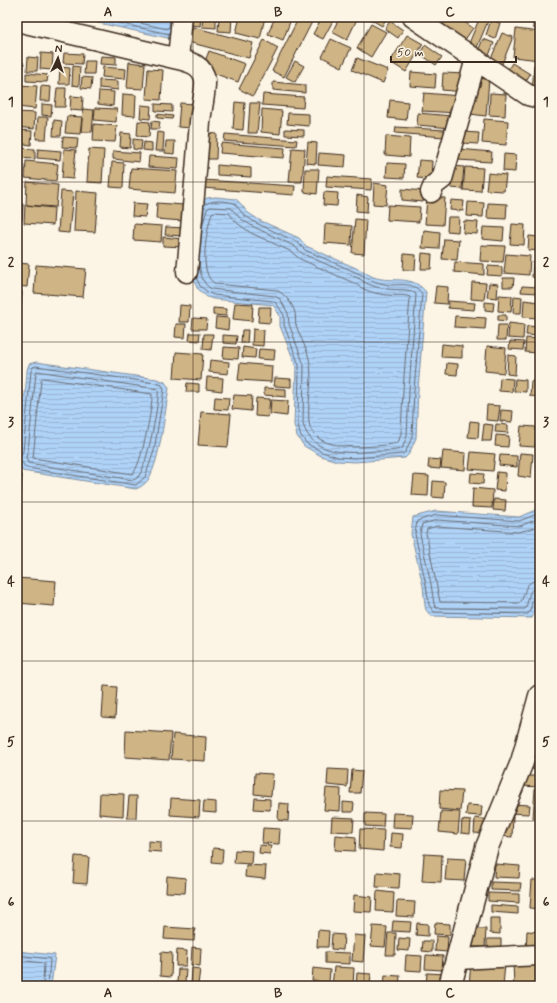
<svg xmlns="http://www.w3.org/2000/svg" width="557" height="1003" font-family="Mynerve,sans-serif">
<defs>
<pattern id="water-rules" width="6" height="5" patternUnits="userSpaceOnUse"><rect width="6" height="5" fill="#afd2f7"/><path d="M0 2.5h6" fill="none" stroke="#97b4d3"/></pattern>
</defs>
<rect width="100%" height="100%" fill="#fcf5e5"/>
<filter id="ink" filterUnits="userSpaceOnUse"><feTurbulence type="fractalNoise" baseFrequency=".025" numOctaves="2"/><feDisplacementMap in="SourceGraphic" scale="8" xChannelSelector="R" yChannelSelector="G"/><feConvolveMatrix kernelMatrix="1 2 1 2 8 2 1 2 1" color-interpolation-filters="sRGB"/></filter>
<g filter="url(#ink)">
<!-- water -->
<path fill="url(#water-rules)" stroke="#818fa0" d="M71 17H179L177 40Z
M216 197 236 199 241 204 247 212 259 220 299 238 306 246 365 272C384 288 409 270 426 292L418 390 416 438 409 454 405 458 355 462 337 461 321 456 304 446 297 436 294 425 296 366 280 326V316L273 305 213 299 207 297 197 288 192 276 201 202 207 198Z
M36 362 157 379 165 382 169 388C165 412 160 461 148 480 145 484 141 487 136 489L22 471C13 455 27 393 27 370L29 364Z
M540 508C540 536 545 596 532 618L431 616 426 610 425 606 423 586 411 534 413 517 436 511 519 517Z
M17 951 55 955 51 986H17Z"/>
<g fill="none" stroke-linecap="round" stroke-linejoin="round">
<!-- shore -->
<path stroke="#696d75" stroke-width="1" d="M90 17 169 34
M113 17 167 29 169 27 170 17
M215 212 229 213 237 223 251 233 290 251 300 259 356 284C364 291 377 294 387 295 395 296 403 294 410 297L403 390 401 434 398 443C376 447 312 455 309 422 307 403 313 384 310 365 309 351 300 338 296 325 295 321 296 317 295 313 293 304 284 293 276 290L216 284C197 276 207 228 212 213Z
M199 261C200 272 201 282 211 289L275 296 280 299 288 313 289 324 304 365 303 424C312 455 347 454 374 451 383 451 393 451 402 449L407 436 409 390 416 294C407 287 398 291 388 289 378 288 367 285 360 279L303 254 294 246 254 227 241 219 231 208 210 207 207 209 202 228
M196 277 200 286 209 293 214 295 273 301 276 303 284 315V325L299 365 298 424 300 434 306 443 322 452 338 457 354 458 403 454 406 451 412 437 414 390 422 294C415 282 401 285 390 285 381 284 369 280 362 275L305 250 297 242 256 223 244 215 234 203C225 201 212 199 204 205
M37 371 158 389C160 401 147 464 140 474 139 477 136 479 133 480L28 463 26 457 28 451 36 373Z
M43 378 152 394C153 405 141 469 132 474L33 458 41 380Z
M17 455H21L23 451 31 371 33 367 36 366 156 383 162 385 164 389 154 451 145 477 136 485 27 468 25 467 21 461 17 460
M540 513 519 521 436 515 417 521 415 534 426 585 429 605 434 612 528 614C533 608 531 593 540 591
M540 518 520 526 437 520 422 524 420 534 431 584 434 604 436 608 525 609 526 608C529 598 528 587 540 586
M540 525 531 529 518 532 437 526 427 529 426 533 440 602 520 603C527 593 522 581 540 580
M17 955 50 959 48 986
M17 960 44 963 43 986"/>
</g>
<!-- building -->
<path fill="#cfb485" stroke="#3b2a1e" d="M189 17H201L200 26 188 25Z
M203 17H216V28L202 27Z
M219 17H232L231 32 218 31Z
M240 17H265L260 39 236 33Z
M275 17H292L283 40 268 34Z
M299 17H307L313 20 284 77 272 71Z
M322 17H335L323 39 313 34Z
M340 17H358L347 40 332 32Z
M371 17H387L382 26 370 19Z
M428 17H443L435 29Z
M448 17H457L473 28 462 44 439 29Z
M480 17 488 21 475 52 467 48Z
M533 17H540V28H533Z
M491 20 500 23 495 39 486 35Z
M390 21 403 30 398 38 385 29Z
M371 24 386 32 371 57 357 48Z
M193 27 253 43 249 58 188 42Z
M516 29 540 32V60L513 57Z
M502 33 513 37 501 66 490 61Z
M407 35 423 44 406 72 390 62Z
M331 39 351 48 342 67 322 57Z
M483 39 494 43 487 60 476 56Z
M264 40 278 48 253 96 239 89Z
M425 45 442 57 436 65 420 54Z
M209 51 245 64 238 82 202 69Z
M41 53 53 54 52 70 40 69Z
M64 53 83 54 82 64 63 63Z
M101 56 116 57V65L100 64Z
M28 57 38 58 37 71H27Z
M357 58 388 70 383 83 352 70Z
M85 61H95L94 74H84Z
M295 61 304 66 295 82 286 77Z
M17 62 24 63 22 80 17 79Z
M129 62 145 64 143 89 127 88Z
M512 63 530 74 523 86 505 74Z
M534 65H540V94H532Z
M73 66 80 67 79 86 72 85Z
M60 67 70 68 69 84H59Z
M103 67 126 69 125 79 102 77Z
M148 69 163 70 161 100 146 99Z
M411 72 436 74 435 88 410 86Z
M26 73 48 75 47 82 26 81Z
M443 73 466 74 465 92 442 90Z
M82 77 92 78 91 89 81 88Z
M473 78 489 79 486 116 470 114Z
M99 80 118 81V90L99 88Z
M273 82 305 85V93L273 90Z
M17 85 37 86 35 109 17 107Z
M41 86 51 87 50 101H40Z
M57 88H66L65 107H55Z
M99 91 114 92 113 106 98 104Z
M424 93 460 96 458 113 422 111Z
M490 93 506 94 505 116 489 115Z
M123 94 136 95 135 116 122 115Z
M263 94 304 97 303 108 262 105Z
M71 96 83 97 82 111 70 110Z
M390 100 408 102 406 120 388 118Z
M235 102 245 103 243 130 233 129Z
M180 103 195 104 193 128 178 127Z
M250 103H260L257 133H248Z
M42 104 52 105 51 116 42 115Z
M155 104 172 105V112L155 111Z
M141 105 151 106 150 119 140 118Z
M95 108 117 109 116 122 94 120Z
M83 109 94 110 92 132H81Z
M262 109 282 111 280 134 261 132Z
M17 112 35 113 34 129 17 127Z
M288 113 309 114V126L287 124Z
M418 113 452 116 451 128 417 125Z
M157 114 173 116 172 119 157 118Z
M67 116 82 117 80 134 65 133Z
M38 117H48L46 139H36Z
M484 119 508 121 506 145 482 143Z
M54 120 62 121 61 136H53Z
M138 121 150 122 149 137 137 136Z
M152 121 160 122 159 129H151Z
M94 124 117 126 115 142 93 141Z
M396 127 445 130 444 137 395 133Z
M285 129 304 130V136L285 135Z
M17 130 32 131 31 145 17 143Z
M157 132 164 133 163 151H155Z
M462 132 479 133 478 144 461 143Z
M121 133 131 134 130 148 120 147Z
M207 133 217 134 216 159H205Z
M225 134 297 140 296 146 224 141Z
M386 136 410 138 409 157 385 155Z
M63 137 78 138 77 148 62 147Z
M133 139 142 140 141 150 133 149Z
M166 141H175L174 154 165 153Z
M144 142 152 143V151L143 150Z
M308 142 317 143 316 164 306 163Z
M221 143 285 148 284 158 220 153Z
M17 148 35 149V159L17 158Z
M292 148 305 149 302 182H289Z
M38 149 61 151 60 160 37 158Z
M64 149 76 150 73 179 62 178Z
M89 149 104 150 102 183 87 182Z
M458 149 492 152 491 162 458 160Z
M113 151 140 153 139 162 113 159Z
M319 153 346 155 345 167 318 165Z
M504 154 516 155 515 172 503 171Z
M149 156 179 158 178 169 148 167Z
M419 160 432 161 431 179 417 178Z
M26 161 58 164 56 181 25 178Z
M112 162 124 163 123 188 110 187Z
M387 163 405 164 404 178 386 177Z
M217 165 251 168V177L217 175Z
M452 166 464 167 462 189 451 188Z
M465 167 483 168 481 191 463 190Z
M131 168 177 171 175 193 129 189Z
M305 169H319L317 194 304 192Z
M488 173 506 175 504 191 486 190Z
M327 176 372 179 371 190 326 187Z
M203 180 295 186 294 195 202 188Z
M27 182 58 185 56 207 26 205Z
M374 183 388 185 386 205 373 204Z
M402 189 424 191 423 202 402 200Z
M61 191 73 192 69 233 58 232Z
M76 191 98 193 95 232 74 231Z
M324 192 338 193 337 206 323 205Z
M357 195 368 197 367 212 356 211Z
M427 197 445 198 443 225 425 224Z
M451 200 464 201 463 211 450 210Z
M468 202 484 203 483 217 467 216Z
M133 203 147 204 145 217 132 216Z
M157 203 184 205 183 221 156 219Z
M488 203 507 204 506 219 487 218Z
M17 204H23L22 220H17Z
M25 205 54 208 53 225 24 223Z
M388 205 420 207 419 222 387 220Z
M448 217H459L458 232 447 231Z
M355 219 366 220 364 254 352 253Z
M464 221 478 222 477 234 463 233Z
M134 224 162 226 161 242 133 240Z
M325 224 352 226 351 245 324 243Z
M512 224 525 225 524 245 510 244Z
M166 227 186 228V236L165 235Z
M483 227 504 228 503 241 482 239Z
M424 230 440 232 439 249 422 248Z
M529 236 540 237V251L528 250Z
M163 237 184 239V247L163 246Z
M444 239 459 240 457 260 442 259Z
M481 245 505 246 503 262 480 261Z
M422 253 432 254 431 269H421Z
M404 254 416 255 415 270H403Z
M506 254 530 256 529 275 504 273Z
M455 262 484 264V275L454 272Z
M533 262H540V278L532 277Z
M17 263 29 264 27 287 17 286Z
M36 265 86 269 83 297 34 293Z
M488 266 502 267V276L487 275Z
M503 278H514L513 287H503Z
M472 282 486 283 484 300 471 299Z
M489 283 498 284 497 298 487 297Z
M436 286 448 287 447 304 434 303Z
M522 286 538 287V293L521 292Z
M17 292H22L20 319H17Z
M499 295 512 296 511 312 498 311Z
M514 296 522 297 521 313H513Z
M524 300 539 302 537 318 523 317Z
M448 301 475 303 474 310 448 308Z
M485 302 494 303 493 311 485 310Z
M235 303 253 304 252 321 233 319Z
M180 305 190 306 189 322H179Z
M259 307H271L270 323 258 322Z
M213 308 226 309V316L213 315Z
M498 315H506V321L498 320Z
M455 316 486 318 485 329 454 327Z
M216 317 229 318 228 330 215 328Z
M193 318 207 319 206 329H192Z
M509 323 524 325 523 339 508 338Z
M176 324H186L185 338 175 337Z
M498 325H507L506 340H497Z
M527 326 540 327V336L526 335Z
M253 329 264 330 263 346 252 345Z
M242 330H248L247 343H241Z
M190 333H200L199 341 189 340Z
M204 334H213L211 350 203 349Z
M223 335 237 336 236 344 223 343Z
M526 338 538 339 537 353 525 352Z
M510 341 524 342 523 350 509 349Z
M442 344 462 346V358L441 357Z
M487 346 506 348 504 373 485 371Z
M224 347 239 348 238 359 223 358Z
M243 347 256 349 255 358 242 357Z
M259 349 275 350 274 360 258 359Z
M176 352 203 354 201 380 174 378Z
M508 355 516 356 515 375 507 374Z
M538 356H540V375H537Z
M210 360 229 362 228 374 209 372Z
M240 363 272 366 271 382 238 380Z
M447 363 458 364 457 375 446 374Z
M207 377 223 378 222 391 206 389Z
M275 378 291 379V387L274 386Z
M500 378 513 379 512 392 499 391Z
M515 379 526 380V392L514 391Z
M531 381 540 382V397L530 396Z
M187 383 199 384V392H186Z
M264 388 286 389V397L264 395Z
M234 395 252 396 251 411 232 409Z
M215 397 229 398 228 410 214 409Z
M256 398 270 399 268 417 255 416Z
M271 400 288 401 287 416 270 414Z
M487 405 500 406 498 421 486 420Z
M501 410 513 411 512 422 500 421Z
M201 412 231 414 228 447 198 445Z
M470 421 479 422 478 438 468 437Z
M538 421H540V432H537Z
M484 424 493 425 491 441H482Z
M496 424 508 425V433L495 432Z
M521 426 536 427 535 447 519 446Z
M496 435 509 436 508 447 495 446Z
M443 451 466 453 465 470 441 468Z
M471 452 495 454 493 471 469 469Z
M520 453 533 454 531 478 518 476Z
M500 455 517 456V467L499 465Z
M429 459 441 460 440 469 428 468Z
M497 472 506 473 505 491 495 490Z
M471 473 484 474 483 484 470 483Z
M17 474 22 475 20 501H17Z
M414 475 429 476 428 496 412 495Z
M433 481 445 482 444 498 432 497Z
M473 488 493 490 492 508 472 507Z
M494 499 506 500 505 511 493 510Z
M17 578 56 581 54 606 17 603Z
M104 686 117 687 115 718 102 717Z
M126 730 171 733 169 760 125 757Z
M173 734 206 737 205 761 171 759Z
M533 734H540V770L532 769Z
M328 769 348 770 347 787 327 785Z
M352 770 362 771 360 793H350Z
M255 773 273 774 271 796 254 794Z
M522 776H540V787L521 786Z
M326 788 341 789 340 811 324 810Z
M535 789H540V818H533Z
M440 790 462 791 460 811 439 809Z
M100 793 124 794 123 816 99 814Z
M129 796H137L136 818H127Z
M171 798 200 800 199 817 170 815Z
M255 798 270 799V810L254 809Z
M204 801 216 802V813L203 812Z
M343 802 354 803 353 812H343Z
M279 803 289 804 288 821 278 820Z
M509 804 530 805 529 814 509 813Z
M467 805 482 806 481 816 466 815Z
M441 811 460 812 458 834 439 832Z
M365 813 384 814 383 827 365 826Z
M393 813 413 814 412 828 392 827Z
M502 816H513L512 837 501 836Z
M332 817 354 818 353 832 331 831Z
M475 818 490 820 489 834 474 833Z
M462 820 471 821 470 834 461 833Z
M263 828 280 829 279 844 262 843Z
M360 829 384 830 383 851 359 849Z
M391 833 403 834 402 848 390 847Z
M336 835 356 837 355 851 335 850Z
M148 841 161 842V852L148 851Z
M260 845 271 846 270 854 259 853Z
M213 848 223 849 222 863 212 862Z
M235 850 252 851 251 864 234 863Z
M424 854 442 855 441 882 422 881Z
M75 856 89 857 87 884 73 883Z
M447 858 466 859 464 881 445 880Z
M495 864 520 866 519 878 494 877Z
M246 865 266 866 265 879 245 877Z
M377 872 400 874 399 888 376 887Z
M167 876 186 878 185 893 166 892Z
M532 880H540V909L530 908Z
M491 882 521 883 520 891 491 890Z
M377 891 394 893 393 912 376 911Z
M488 893 519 894V903L488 901Z
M354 895 372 897 371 912 353 911Z
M397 901 415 902 414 917 396 916Z
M491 905 518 907V914L491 912Z
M490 918H500V934L490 933Z
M393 921 411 922 410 932 392 931Z
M417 923 428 924V936L416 935Z
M435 923 450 924V935L434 934Z
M373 926 387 927 385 947 371 946Z
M165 927 195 929 194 941 164 939Z
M472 929H486L485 947H471Z
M318 930 329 931 328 947H317Z
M527 931 540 932V950H526Z
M388 933H396L395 955H386Z
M332 934 344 935 343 950 331 949Z
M354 935 365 936 363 962 352 961Z
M436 936 448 937 447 952 435 951Z
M399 938 410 939 409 951 398 950Z
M487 939H501V948H487Z
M423 941H432V952L422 951Z
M192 947 201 948 200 966 191 965Z
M177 950 187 951 186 966H176Z
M161 952 172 953 171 977 160 976Z
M325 952 350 953V964L325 963Z
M406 955 422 956 421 971 405 970Z
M426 955 443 956 442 970 425 969Z
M540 960V986H514L513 962Z
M471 962 505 964 503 986H469Z
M334 967 354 968 353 986H332Z
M192 968 200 969 198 985H191Z
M313 968 330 970 329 982 312 981Z
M178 969H186L185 983H177Z
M357 973 371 974 370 986H356Z
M427 973 445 974 444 986H426Z
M385 975 400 976 399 986H384Z
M161 983H169V986H160Z"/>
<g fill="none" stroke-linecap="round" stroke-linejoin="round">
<defs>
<path id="minor" d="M413 17 528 95 540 98
M17 21 178 59C190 62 203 65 205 80 206 91 201 110 200 122 196 172 192 222 187 272
M178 59 182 17
M431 192 434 185 442 179 476 59
M457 959 540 955"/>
<path id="secondary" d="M450 986 487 847 522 762 540 696"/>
</defs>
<!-- minor casing -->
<use href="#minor" stroke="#3b2a1e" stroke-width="23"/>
<!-- secondary casing -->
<use href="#secondary" stroke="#3b2a1e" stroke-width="25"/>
<!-- minor -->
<use href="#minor" stroke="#fcf5e5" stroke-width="20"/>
<!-- secondary -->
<use href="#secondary" stroke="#fcf5e5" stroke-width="22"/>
</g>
</g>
<!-- grid -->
<path fill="none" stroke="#3b2a1e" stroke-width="1" stroke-opacity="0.55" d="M193 17V986M364 17V986M17 182H540M17 342H540M17 502H540M17 661H540M17 821H540"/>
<!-- margin -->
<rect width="557" height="1003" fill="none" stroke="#fcf5e5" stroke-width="44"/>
<!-- north arrow -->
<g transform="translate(58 58) rotate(4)" stroke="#fcf5e5" stroke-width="3" paint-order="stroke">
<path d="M0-3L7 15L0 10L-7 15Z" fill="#3b2a1e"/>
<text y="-6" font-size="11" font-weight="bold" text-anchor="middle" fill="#3b2a1e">N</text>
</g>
<!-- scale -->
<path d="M391 56v6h125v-6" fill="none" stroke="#3b2a1e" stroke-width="2"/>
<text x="397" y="56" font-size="12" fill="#3b2a1e" stroke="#fcf5e5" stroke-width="3" paint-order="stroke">50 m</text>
<rect x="22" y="22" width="513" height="959" fill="none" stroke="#3b2a1e" stroke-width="1.5"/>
<g font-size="13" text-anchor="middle" font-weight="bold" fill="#3b2a1e">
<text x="108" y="16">A</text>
<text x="278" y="16">B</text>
<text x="450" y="16">C</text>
<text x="11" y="106">1</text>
<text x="546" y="106">1</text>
<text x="11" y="266">2</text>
<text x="546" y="266">2</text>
<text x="11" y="426">3</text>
<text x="546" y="426">3</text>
<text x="11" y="586">4</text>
<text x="546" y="586">4</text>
<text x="11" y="746">5</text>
<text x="546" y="746">5</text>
<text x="11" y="906">6</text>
<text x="546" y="906">6</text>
<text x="108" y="997">A</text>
<text x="278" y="997">B</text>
<text x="450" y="997">C</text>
</g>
</svg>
